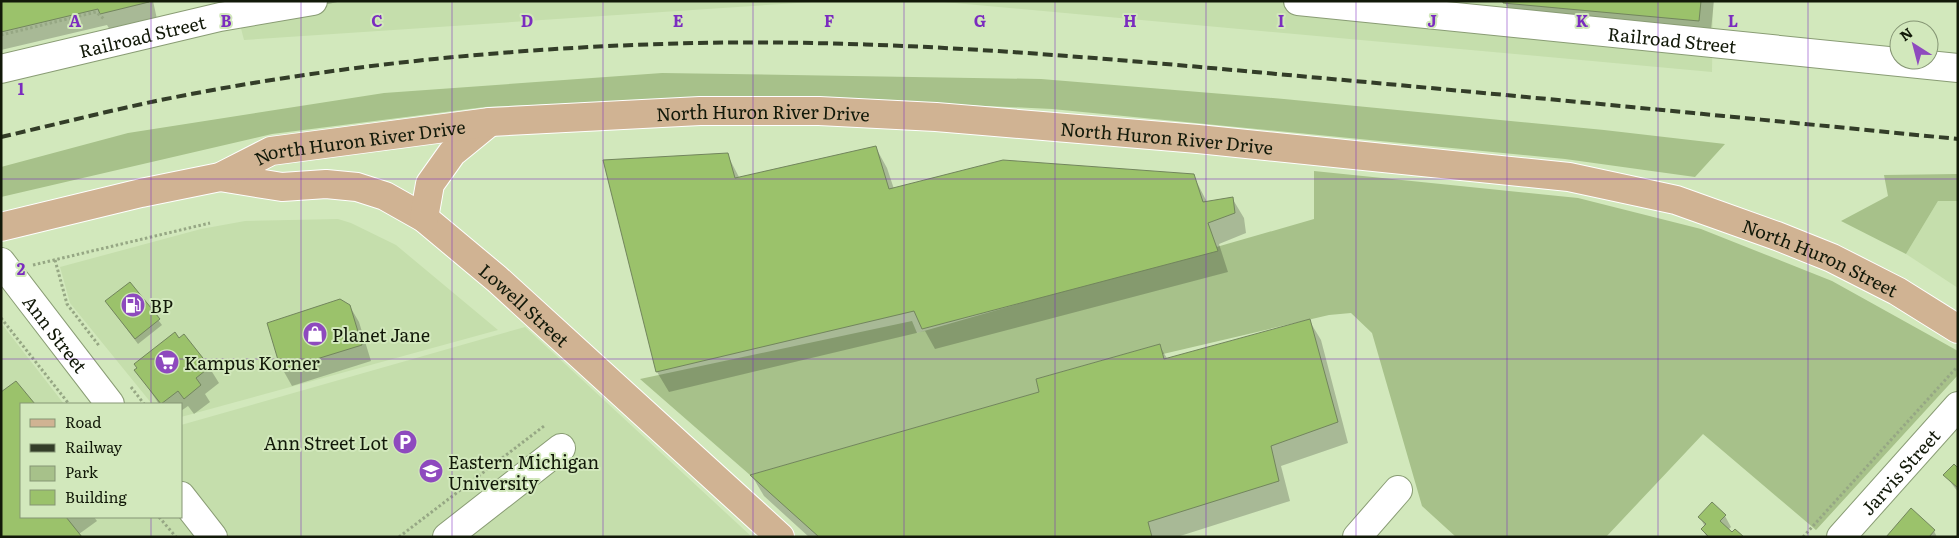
<svg xmlns="http://www.w3.org/2000/svg" width="1959" height="538" font-family="Literata,serif">
<rect width="100%" height="100%" fill="#d2e8bc"/>
<!-- built -->
<path fill="#c5deac" d="M234 1H827L244 40Z
M933 1H1713L1712 72Z
M1938 201H1958V288L1906 254Z
M338 219 351 223 396 245 498 330 181 417V404H152L70 303 60 267 201 229 245 221Z
M1 323 64 404H21V517H181V425L525 327 752 537H1Z"/>
<!-- green -->
<path fill="#a7c18a" d="M662 73 1041 79 1284 99 1604 130 1725 144 1695 177 1565 159 1052 109 770 96 485 107 272 134 1 197V167L128 133 384 93Z
M1314 171 1578 198 1701 229 1832 281 1958 351V375L1816 530 1703 434 1606 537H1456L1422 506 1372 333 1351 313 1329 315 1163 354 1160 344 1036 379 1039 392 750 475 640 379 912 321 917 333 1314 219Z
M1958 174V201H1938L1906 254 1841 221 1888 196 1884 175Z"/>
<!-- shadow -->
<path fill="#0003" d="M1 1H153L157 19 110 30 107 25 1 50Z
M290 1H342L296 11Z
M1504 1H1714L1710 40 1516 23Z
M876 148 887 168 894 189 1193 175 1207 202 1232 198 1244 218 1246 233 1219 244 1228 272 935 349 925 331 669 392 657 372 727 154 740 179Z
M130 283 162 325 138 344 110 307Z
M349 305 359 322 371 361 292 386 283 370 268 324Z
M1309 320 1321 340 1348 443 1281 466 1290 501 1177 537H809L764 496 752 476 1040 392 1159 345 1168 360Z
M179 339 209 367 219 383 205 394 210 402 194 414 188 406 181 411V404H159L136 370Z
M16 383 33 404H21V517H94L97 521 79 534 1 537Z
M1958 470V492L1945 475Z
M1725 516 1731 527 1728 530 1742 537H1707L1702 529 1705 527 1700 517Z
M1934 531 1937 537H1887Z"/>
<!-- building -->
<path fill="#9bc26b" stroke="#72855d" d="M1 1H149V2L100 14 98 9 1 32Z
M1503 1H1701L1699 21 1503 3Z
M876 146 889 189 1003 160 1194 174 1203 202 1233 197 1235 213 1208 223 1218 251 922 329 914 311 656 372 603 160 728 153 735 178Z
M130 282 160 319 135 339 105 301Z
M340 299 350 305 362 345 281 370 267 323Z
M1310 319 1338 422 1271 446 1279 481 1148 522 1152 537H819L750 475 1039 392 1036 379 1160 344 1164 359Z
M175 332 179 338 184 334 210 367 196 378 201 385 184 399 178 391 161 404 134 370 137 368 134 364Z
M16 381 35 404H21V517H66L82 537H1V392Z
M1954 464 1958 468V488L1943 475Z
M1712 502 1726 515 1720 521 1732 532 1735 529 1744 537H1709L1701 529 1706 524 1698 517Z
M1911 508 1935 530 1929 537H1886Z"/>
<g fill="none" stroke-linecap="round" stroke-linejoin="round">
<defs>
<g id="minor">
<path id="s1" d="M1298 1 1958 68"/>
<path id="s2" d="M1 69 220 17 313 1"/>
<path id="s3" d="M1 262 110 404"/>
<path d="M181 496 213 537"/>
<path d="M447 537 561 448"/>
<path d="M1357 537 1398 490"/>
<path id="s4" d="M1841 537 1958 406"/>
</g>
<g id="major">
<path id="s5" d="M220 177 282 187 326 184 357 187 385 196 424 218 497 279 780 537"/>
<path d="M424 218 430 184 452 153 490 122"/>
<path id="s6" d="M1 227 141 193 220 177 271 151 490 122 700 111H819L936 117 1198 139 1569 177 1676 200 1777 236 1832 258 1897 291 1958 329"/>
</g>
</defs>
<!-- minor casing -->
<use href="#minor" stroke="#899c74" stroke-width="30"/>
<!-- major casing -->
<use href="#major" stroke="#fff" stroke-width="30"/>
<!-- path -->
<path stroke="#96a784" stroke-width="3" stroke-dasharray="2.5 2.5" stroke-linecap="butt" d="M1 35 96 12 105 20
M55 260 67 304 100 347
M33 265 210 223
M1 318 69 404
M131 387 144 404
M159 517 176 537
M399 537 544 426
M1803 537 1957 367"/>
<!-- minor -->
<use href="#minor" stroke="#fff" stroke-width="28"/>
<!-- major -->
<use href="#major" stroke="#d0b393" stroke-width="28"/>
<!-- rail -->
<path stroke="#333d28" stroke-width="4" stroke-dasharray="10 5" stroke-linecap="butt" d="M1 137C53 125 104 112 156 101 331 65 517 47 696 43 894 39 1091 57 1288 75 1511 95 1735 117 1958 139"/>
</g>
<!-- grid -->
<path fill="none" stroke="#7b2cbf" stroke-width="1" stroke-opacity="0.55" d="M151 1V404M301 1V537M452 1V537M603 1V537M753 1V537M904 1V537M1055 1V537M1206 1V537M1356 1V537M1507 1V537M1658 1V537M1808 1V537M1 179H1958M1 359H1958M151 517V537"/>
<!-- icons -->
<defs>
<symbol id="fuel-disc" viewBox="-11 -11 22 22"><circle r="9.5" fill="#8e4abe" stroke="#d2e8bc"/><path d="M-5.5-6h7V0h2V4h1.3V-2.5L3-4.5l.8-.8L6-3V5H2.5V1h-1V6h-7ZM-4.2-4.7v3.2H.2V-4.7Z" fill="#fff"/></symbol>
<symbol id="shop-disc" viewBox="-11 -11 22 22"><circle r="9.5" fill="#8e4abe" stroke="#d2e8bc"/><path d="M-5-2.5h2.3a2.7 3.5 0 0 1 5.4 0H5L5.5 6h-11ZM-1.5-2.5h3a1.5 2.3 0 0 0-3 0Z" fill="#fff"/></symbol>
<symbol id="supermarket-disc" viewBox="-11 -11 22 22"><circle r="9.5" fill="#8e4abe" stroke="#d2e8bc"/><path d="M-6-5.5h2.5l.6 2H6L4.5 2H-2.5L-4.4-4H-6ZM-1.5 3.2a1.3 1.3 0 1 0 .1 0ZM3 3.2a1.3 1.3 0 1 0 .1 0Z" fill="#fff"/></symbol>
<symbol id="parking-disc" viewBox="-11 -11 22 22"><circle r="9.5" fill="#8e4abe" stroke="#d2e8bc"/><path d="M-3.5-5.5H1a3.5 3.5 0 0 1 0 7H-1V5.5H-3.5ZM-1-3.4V-.6H.8a1.4 1.4 0 0 0 0-2.8Z" fill="#fff"/></symbol>
<symbol id="university-disc" viewBox="-11 -11 22 22"><circle r="9.5" fill="#8e4abe" stroke="#d2e8bc"/><path d="M0-5L7-2L0 1L-7-2ZM-4 1L0 2.5L4 1V4Q0 6-4 4Z" fill="#fff"/></symbol>
</defs>
<g fill-rule="evenodd">
<use href="#fuel-disc" x="119" y="291" width="28" height="28"/>
<use href="#shop-disc" x="301" y="320" width="28" height="28"/>
<use href="#supermarket-disc" x="153" y="348" width="28" height="28"/>
<use href="#parking-disc" x="391" y="428" width="28" height="28"/>
<use href="#university-disc" x="417" y="457" width="28" height="28"/>
</g>
<g text-anchor="middle" dominant-baseline="central" stroke-width="4" stroke-linejoin="round" paint-order="stroke">
<!-- street labels -->
<g font-size="18" fill="#121909" stroke="#d2e8bc">
<text stroke="none"><textPath href="#s2" startOffset="145">Railroad Street</textPath></text>
<text stroke="none"><textPath href="#s1" startOffset="376">Railroad Street</textPath></text>
<text stroke="none"><textPath href="#s6" startOffset="776">North Huron River Drive</textPath></text>
<text stroke="none"><textPath href="#s6" startOffset="1181">North Huron River Drive</textPath></text>
<text stroke="none"><textPath href="#s6" startOffset="371">North Huron River Drive</textPath></text>
<text stroke="none"><textPath href="#s6" startOffset="1850">North Huron Street</textPath></text>
<text stroke="none"><textPath href="#s5" startOffset="345">Lowell Street</textPath></text>
<text stroke="none"><textPath href="#s3" startOffset="90">Ann Street</textPath></text>
<text stroke="none"><textPath href="#s4" startOffset="88">Jarvis Street</textPath></text>
</g>
<!-- poi labels -->
<g font-size="18" fill="#121909" stroke="#d2e8bc" text-anchor="start">
<text x="150" y="305">BP</text>
<text x="332" y="334">Planet Jane</text>
<text x="184" y="362">Kampus Korner</text>
<text x="388" y="442" text-anchor="end">Ann Street Lot</text>
<text x="448" y="461">Eastern Michigan<tspan x="448" dy="21">University</tspan></text>
</g>
</g>
<g font-size="16" text-anchor="middle" font-weight="bold" fill="#7b2cbf" stroke="#d2e8bc" stroke-width="4" stroke-linejoin="round" paint-order="stroke">
<text x="75" y="27">A</text>
<text x="226" y="27">B</text>
<text x="377" y="27">C</text>
<text x="527" y="27">D</text>
<text x="678" y="27">E</text>
<text x="829" y="27">F</text>
<text x="980" y="27">G</text>
<text x="1130" y="27">H</text>
<text x="1281" y="27">I</text>
<text x="1432" y="27">J</text>
<text x="1582" y="27">K</text>
<text x="1733" y="27">L</text>
<text x="21" y="95">1</text>
<text x="21" y="275">2</text>
</g>
<!-- border -->
<rect width="1959" height="538" fill="none" stroke="#121909" stroke-width="5"/>
<!-- legend -->
<rect x="20" y="403" width="162" height="115" fill="#d2e8bc" stroke="#859574"/>
<rect x="30" y="419" width="25" height="8" fill="#d0b393" stroke="#859574"/>
<text x="65" y="428" font-size="15" fill="#121909">Road</text>
<rect x="30" y="444" width="25" height="8" fill="#333d28" stroke="#859574"/>
<text x="65" y="453" font-size="15" fill="#121909">Railway</text>
<rect x="30" y="466" width="25" height="15" fill="#a7c18a" stroke="#859574"/>
<text x="65" y="478" font-size="15" fill="#121909">Park</text>
<rect x="30" y="490" width="25" height="15" fill="#9bc26b" stroke="#859574"/>
<text x="65" y="503" font-size="15" fill="#121909">Building</text>
<!-- north arrow -->
<g transform="translate(1914 45) rotate(324)"><circle r="24" fill="#d2e8bc" stroke="#859574"/>
<path d="M0-4L9 19L0 12L-9 19Z" fill="#8e4abe"/>
<text y="-8" font-size="14" font-weight="bold" text-anchor="middle" fill="#121909">N</text>
</g>
</svg>
